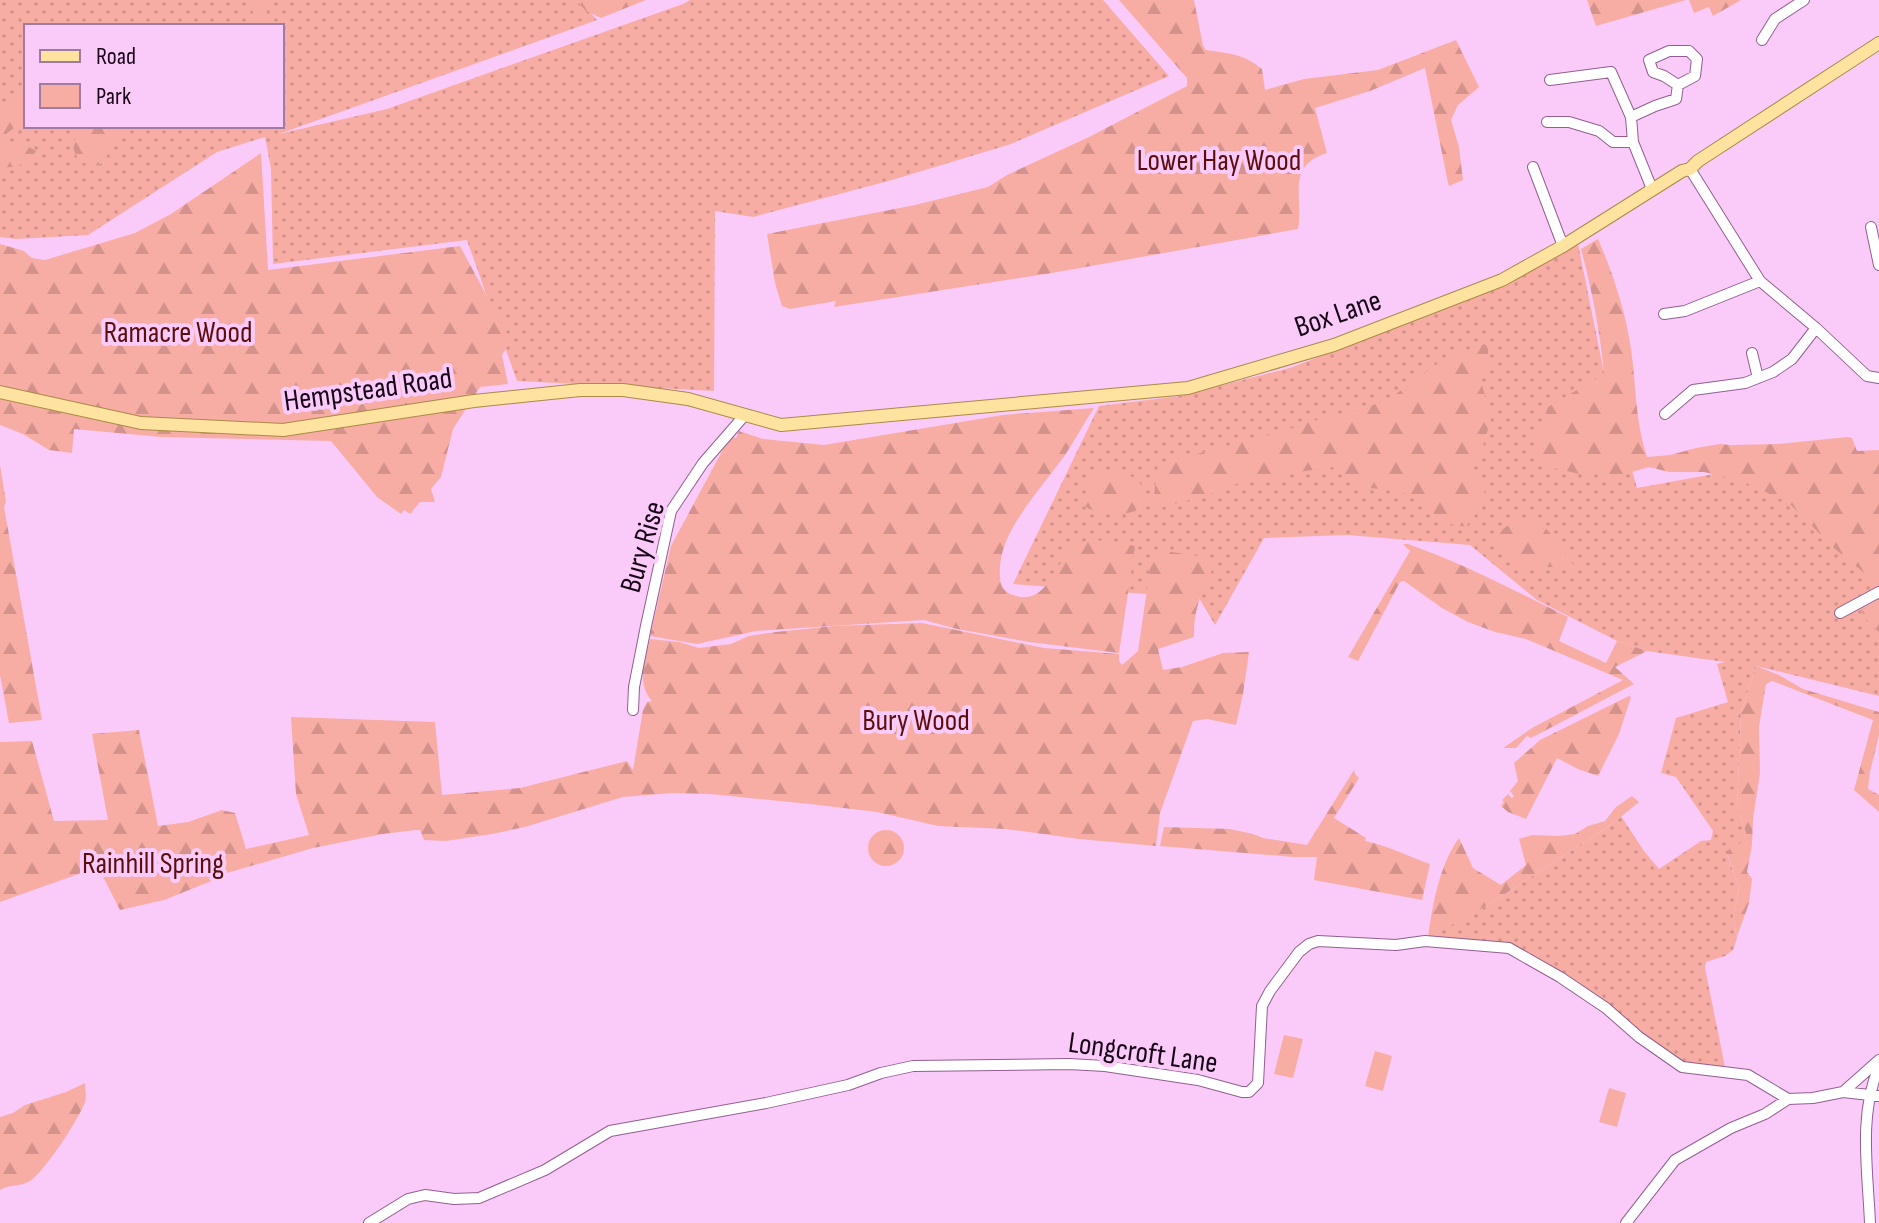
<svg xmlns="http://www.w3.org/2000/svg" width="1879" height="1223" font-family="'Sofia Sans Condensed',sans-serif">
<defs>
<pattern id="green-dots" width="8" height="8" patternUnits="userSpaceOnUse" patternTransform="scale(2)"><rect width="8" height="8" fill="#f7ada4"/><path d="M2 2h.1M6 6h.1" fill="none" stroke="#d3938c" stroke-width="1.8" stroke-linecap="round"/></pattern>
<pattern id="forest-firs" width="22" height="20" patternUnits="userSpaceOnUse" patternTransform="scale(2)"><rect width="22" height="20" fill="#f7ada4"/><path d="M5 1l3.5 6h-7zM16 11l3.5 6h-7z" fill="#d3938c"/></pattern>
</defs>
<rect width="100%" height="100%" fill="#facbf9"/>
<!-- green -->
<path fill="url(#green-dots)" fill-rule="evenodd" d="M0 0H579L597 20 279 134 387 109 683 4 690 0H1103L1169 76 1011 144 892 180 753 217 715 211 714 391 517 381 467 240 273 264 271 169 265 137 217 152 88 235 16 239 0 237ZM26 26H282V126H26Z
M1578 244 1603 368 1637 488 1841 451 1879 463V696L1756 666 1741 713 1737 807 1746 833 1745 841 1726 852 1739 887 1733 917 1737 938 1733 950 1725 956 1706 962 1705 968 1725 1067 1683 1064 1515 948 1497 941 1435 938 1441 930 1488 905 1612 824 1621 816 1644 851 1659 869 1701 841 1711 840 1713 831 1676 777 1661 773 1676 718 1728 702 1717 664 1725 662 1647 651 1617 641 1537 600 1470 545 1347 535 1264 538 1215 625 1199 598 1013 584 1099 406 1180 396 1290 368 1499 287Z"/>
<!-- forest -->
<path fill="url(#forest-firs)" d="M246 0H262L271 22 268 26H261Z
M576 0H646L601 18 586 11Z
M1119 0H1194L1203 46 1206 50C1230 54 1242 53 1262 69L1265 90 1304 79 1378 70 1456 40 1479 87 1458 105 1451 120 1459 147 1463 180 1449 186 1448 183 1425 68 1370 91 1315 108 1327 153C1285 166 1304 197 1298 229L1052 273 834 307 836 301 790 309 782 306 775 283 767 234 915 205 988 187 1007 175 1089 137 1187 86V78Z
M1587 0H1686L1596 26Z
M1689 0H1741L1713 16 1709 7 1694 13Z
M23 92 26 95V119L6 134 4 141 6 143 23 144 36 151C28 165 15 167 0 168V113Z
M86 126H127L102 163 94 167C84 165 71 155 74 143 75 137 82 130 86 126Z
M261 153 268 270 460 246 511 341 502 355 508 384 480 387 453 429 441 477 431 489 435 502H420L410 514 404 510 401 514 377 497 331 441 161 437 74 429 72 453 49 450 23 434 0 425V244L24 251 32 258 45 260 135 233 171 214Z
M1598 239C1615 278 1629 322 1633 365 1636 396 1637 427 1647 457L1670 455 1696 448 1720 444 1731 445 1779 444 1847 437 1852 438 1857 451 1879 450V585L1835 549 1789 503 1742 481 1704 472H1669L1649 467 1605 480 1596 474 1584 475 1545 466 1535 458 1534 449 1548 407 1604 374C1600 331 1592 290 1581 249Z
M1485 344 1488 346V360L1480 377 1491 419 1482 449 1473 458 1470 467V470L1484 488 1485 497 1479 510 1466 526C1446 529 1428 507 1412 497 1395 487 1375 491 1357 485 1346 482 1343 472 1334 467L1298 472 1272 479 1252 478 1205 496 1152 510 1158 464 1281 432 1316 420 1362 409 1389 399 1448 356Z
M1094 408C1084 423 1075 440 1065 455 1046 482 1015 515 1004 547 1001 556 999 567 1000 577 1000 586 1004 592 1013 595 1053 609 1053 550 1086 541 1098 538 1122 544 1135 546L1119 653 1029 642 957 629 924 620 756 631 697 644 650 636 671 546 727 442 731 436 736 438 739 431 763 439 824 445 1003 415Z
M0 465 6 502 4 507 42 720 9 723 0 675Z
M1106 471C1151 469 1165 519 1111 513 1101 512 1094 512 1086 507 1082 491 1091 476 1106 471Z
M1525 520C1530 520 1535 520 1539 522 1545 525 1571 559 1574 566L1527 568 1504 553 1499 547 1498 541C1500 526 1512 522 1525 520Z
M1403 544H1408C1464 564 1516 591 1568 617L1559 641 1606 663 1617 641 1647 651 1615 667 1634 684 1531 738 1527 736 1516 748H1503L1532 728 1623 680 1526 639 1495 632 1468 622 1442 608 1404 581 1400 582 1358 661 1348 657 1410 551Z
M1153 549 1218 559C1204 584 1193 608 1194 637L1158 649 1163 670 1182 667 1223 653 1249 652 1243 694 1236 725 1207 719 1193 721 1160 813 1156 846 1079 839 1006 829 938 826 877 812 810 804 710 794 673 793 623 797 525 827 492 834 446 841 424 840 420 830H416L383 834 313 848 227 873 222 870 214 880 164 900 120 910 98 867 0 902V742L32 741 54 821 108 820 92 734 139 730 158 826 188 822 222 810 235 813 246 849 309 835 296 794 291 717 435 722 442 795 520 788 627 761 633 770 643 710 647 702 652 701C636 684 645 660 650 639L679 642 699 648 731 644 749 636 776 632 834 626 922 623 1044 648 1119 654V661L1122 665 1138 651Z
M1879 594V632C1870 623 1860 617 1862 603Z
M1756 666 1779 675 1803 689 1879 712V735L1870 772 1868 789 1879 795V812L1854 790 1873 720 1772 681 1766 684 1759 727 1760 773 1753 819 1752 845 1747 872 1752 879 1749 903 1737 937 1733 917 1739 887 1728 856 1725 852 1745 840 1746 833 1737 807 1741 713Z
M1629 696 1631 697 1619 734 1598 776 1578 769 1557 758 1526 819 1508 812 1501 806 1504 802 1502 800 1508 794 1512 798 1514 796 1510 791 1518 781 1514 763 1540 740Z
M1354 770 1355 774 1359 778 1334 818 1366 838 1365 841C1388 846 1408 856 1430 864L1422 900 1314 880 1317 857H1293L1160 846 1164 827 1230 829 1253 834 1263 838 1307 845Z
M1632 796 1639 802 1612 824 1488 905 1442 930 1434 940 1428 937C1433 903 1439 866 1459 838L1473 868 1501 885 1526 865 1519 839 1532 835 1559 836 1575 834 1588 826 1605 821 1616 807Z
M868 848a18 18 0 1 1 36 0a18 18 0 1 1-36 0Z
M85 1083C85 1089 87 1096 85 1102 79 1119 45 1171 30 1181 21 1187 9 1184 0 1190V1117L13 1113 25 1105 66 1092Z"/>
<!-- pitch -->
<path fill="#f7ada4" d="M1284 1035 1303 1039 1293 1078 1274 1074Z
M1375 1051 1392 1056 1383 1091 1365 1086Z
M1609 1088 1626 1093 1617 1127 1599 1122Z"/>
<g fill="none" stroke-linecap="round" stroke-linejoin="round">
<defs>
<path id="minor" d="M1762 40 1775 19 1804 0
M1550 80 1611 72 1631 117 1633 142 1652 189
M1631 117 1655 106 1676 99 1678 85 1695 76 1697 59 1689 51H1669L1649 60 1653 72 1664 76 1678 85
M1547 122H1569L1599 131 1613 142H1633
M1533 167 1563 246
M1690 169 1760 281 1816 328 1867 376 1879 378
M1871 227 1879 265
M1664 314 1685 311 1760 281
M1752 353 1758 378
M1665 414 1693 390 1745 383 1773 372 1792 359 1816 328
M1840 613 1879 592
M633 710 634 687 646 626 671 511 703 463 744 416
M1843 1092 1879 1060
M369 1223 408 1199 425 1195 454 1199 479 1198 545 1170 610 1131 766 1103 848 1085 881 1073 913 1066 1069 1064 1105 1066 1198 1080 1242 1092H1249L1258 1083 1262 1006 1270 991 1299 952 1309 944 1318 941 1396 945 1425 941 1509 948 1560 977 1606 1008 1639 1037 1682 1067 1748 1075 1788 1099
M1626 1223 1675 1160 1731 1128 1765 1114 1788 1099 1813 1098 1843 1092 1879 1096
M1870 1223C1868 1172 1858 1115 1879 1067"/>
<path id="major" d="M0 392 141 423 283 430 474 401 580 390H623L688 399 781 425 1188 388 1334 345 1502 280 1563 246 1682 171 1690 169 1698 161 1879 43"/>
</defs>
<!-- minor casing -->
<use href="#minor" stroke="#925e91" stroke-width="12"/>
<!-- major casing -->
<use href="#major" stroke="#ac8947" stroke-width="14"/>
<!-- minor -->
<use href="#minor" stroke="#fff" stroke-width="10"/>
<!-- major -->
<use href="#major" stroke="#fee3a0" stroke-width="12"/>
</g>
<g text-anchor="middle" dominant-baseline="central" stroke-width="8" stroke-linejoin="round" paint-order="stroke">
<!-- park labels -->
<g font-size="30" fill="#5b0e0d" stroke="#facbf9">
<text x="1219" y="161">Lower Hay Wood</text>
<text x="178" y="333">Ramacre Wood</text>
<text x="916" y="721">Bury Wood</text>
<text x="153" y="864">Rainhill Spring</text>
</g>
<!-- street labels -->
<g font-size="30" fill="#170518" stroke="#facbf9">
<text transform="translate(1338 314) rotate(-19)">Box Lane</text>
<text transform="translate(368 390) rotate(-8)">Hempstead Road</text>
<text transform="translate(643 547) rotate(-74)">Bury Rise</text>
<text transform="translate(1143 1053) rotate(8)">Longcroft Lane</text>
</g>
</g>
<!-- legend -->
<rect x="24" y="24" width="260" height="104" fill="#facbf9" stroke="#9f7c9f" stroke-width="2"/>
<rect x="40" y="50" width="40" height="12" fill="#fee3a0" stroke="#9f7c9f" stroke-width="2"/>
<text x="96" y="64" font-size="24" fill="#170518">Road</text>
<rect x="40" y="84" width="40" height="24" fill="#f7ada4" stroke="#9f7c9f" stroke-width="2"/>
<text x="96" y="104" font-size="24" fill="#170518">Park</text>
</svg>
